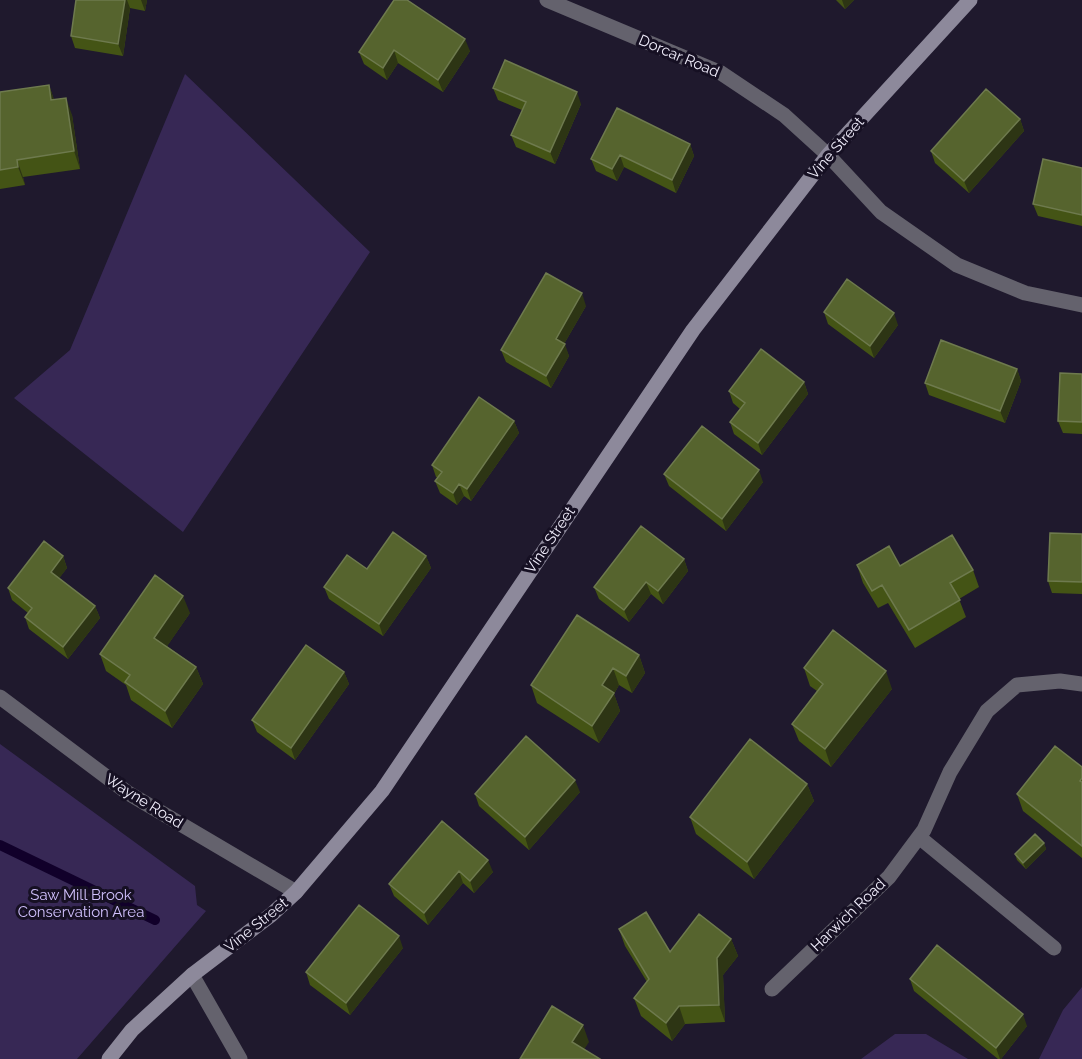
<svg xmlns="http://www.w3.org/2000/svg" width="1082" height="1059" font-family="Raleway,sans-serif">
<rect width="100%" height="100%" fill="#1f192d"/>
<!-- green -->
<path fill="#372855" d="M185 74 370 252 183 532 14 398 70 350Z
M0 744 195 886 197 905 206 911 77 1059H0Z
M1082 987V1059H1039L1063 1010Z
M895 1034H926L968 1059H861Z"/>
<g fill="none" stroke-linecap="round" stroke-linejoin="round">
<!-- stream -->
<path stroke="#11002a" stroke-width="10" d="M0 845 155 920"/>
<!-- street -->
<path stroke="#64626d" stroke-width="15" d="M547 0 721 73 784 115 828 155 881 212 957 265 1025 293 1082 305
M0 697 128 793 296 892
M919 837 1054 948
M192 975 240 1059
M772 989 889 877 924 830 950 772 987 711 1017 685 1060 681 1082 684"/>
<!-- secondary -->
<path stroke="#8d899b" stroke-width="15" d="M109 1059 132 1030 192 975 271 915 296 892 382 791 693 330 828 155 970 0"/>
</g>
<!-- wall -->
<path fill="#445415" d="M76 0H147L145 11 130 8 123 56 75 48 71 36Z
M394 0 470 51 443 92 398 63 387 80 364 64 359 52Z
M836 0H854L845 9Z
M49 85 54 100 72 115 80 169 23 177 25 185 0 189V92Z
M493 88 581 104 555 164 516 147 511 135 522 110 498 100Z
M1020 119 1024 131 969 193 935 163 931 151Z
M690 144 694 156 676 193 624 167 617 181 596 171 591 159Z
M1082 168V226L1038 216 1033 204Z
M586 306 564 344 569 356 551 388 506 362 501 350Z
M824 312 898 325 874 358 828 324Z
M1017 369 1021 381 1005 423 929 395 925 383Z
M1082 374V434L1063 433 1058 421Z
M804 382 808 394 762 455 734 434 730 422 740 409 733 403 729 391Z
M514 421 519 433 471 501 464 496 457 505 440 493 435 481 438 478 436 477 432 465Z
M664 474 763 482 726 531 669 486Z
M1082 534V594L1052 593 1048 581Z
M63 556 67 568 59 578 95 606 100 618 68 659 29 629 25 617 28 613 12 600 8 588Z
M426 556 431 568 383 636 329 599 324 587 367 569Z
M684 559 688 571 663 604 651 594 629 622 599 599 594 587Z
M857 565 900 566 973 570 979 587 959 599 966 617 915 648 888 603 878 608 863 583Z
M190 613 167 646 196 667 203 684 172 728 131 700 126 685 106 671 100 654Z
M639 655 645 673 632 693 619 685 614 694 620 711 599 743 537 703 531 685Z
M804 668 892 689 831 767 799 741 792 724 817 691 810 686Z
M344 672 349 684 295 760 257 732 252 720Z
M1082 767V858L1023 811 1017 794Z
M807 784 814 801 754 879 696 834 690 817Z
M580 792 529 850 479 806 475 794Z
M442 821 493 872 474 893 463 883 428 925 394 896 389 884Z
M1044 843 1046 849 1026 869 1017 860 1015 854Z
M619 929 670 952 731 939 738 956 723 975 725 1022 685 1024 672 1041 641 1016 634 998 647 982 625 946Z
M403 948 350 1015 310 985 306 972Z
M910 979 1027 1026 1001 1059H998L914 991Z"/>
<!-- shaded-wall -->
<path fill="#2d3514" d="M125 0H127L130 8 123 56 118 44Z
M141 0H147L145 11Z
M842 0H854L845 9Z
M465 39 470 51 443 92 438 80Z
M394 50 398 63 387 80 383 68Z
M49 85 55 102 51 100Z
M577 92 581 104 555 164 550 152Z
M66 98 72 115 80 169 74 151Z
M1020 119 1024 131 969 193 964 181Z
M690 144 694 156 676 193 672 180Z
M620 155 624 167 617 181 612 169Z
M17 160 23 177 25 185 18 167Z
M582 293 586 306 560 351 556 339Z
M894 313 898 325 874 358 870 346Z
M565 344 569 356 551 388 546 376Z
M1017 369 1021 381 1005 423 1000 411Z
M804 382 808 394 762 455 758 443Z
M514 421 519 433 471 501 467 489Z
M759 470 763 482 726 531 722 519Z
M459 484 464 496 457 505 453 493Z
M63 556 67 568 55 584 51 572Z
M426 556 431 568 383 636 379 624Z
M684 559 688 571 663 604 658 591Z
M646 582 651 594 629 622 624 610Z
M183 596 190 613 161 655 154 638Z
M95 606 100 618 68 659 63 647Z
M639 655 645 673 632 693 626 676Z
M196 667 203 684 172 728 165 711Z
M613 668 619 685 614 694 620 711 599 743 592 726 602 685Z
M886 671 892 689 831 767 825 749Z
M344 672 349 684 295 760 291 748Z
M575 780 580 792 529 850 525 837Z
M807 784 814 801 754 879 747 862Z
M1044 843 1046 849 1026 869 1023 863Z
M488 860 493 872 474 893 470 881Z
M459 871 463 883 428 925 424 913Z
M399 936 403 948 350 1015 346 1003Z
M731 939 738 956 723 975 725 1022 719 1005 717 958Z
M679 1006 685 1024 672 1041 666 1023Z
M1023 1014 1027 1026 1001 1059H1000L996 1048Z
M583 1025 589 1042 578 1059 572 1042Z"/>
<!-- building -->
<path fill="#56642e" stroke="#6e7a4e" stroke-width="1.5" d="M76 0H125L118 44 71 36Z
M394 0H407L465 39 438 80 394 50 383 68 359 52Z
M505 60 577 92 550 152 511 135 526 102 493 88Z
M49 85 51 100 66 98 74 151 17 160 18 167 0 170V92Z
M986 89 1020 119 964 181 931 151Z
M617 108 690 144 672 180 620 155 612 169 591 159Z
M1043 159 1082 168V215L1033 204Z
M546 273 582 293 556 339 565 344 546 376 501 350Z
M847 279 894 313 870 346 824 312Z
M941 340 1017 369 1000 411 925 383Z
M761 349 804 382 758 443 730 422 745 403 729 391Z
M1060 373 1082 374V422L1058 421Z
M479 397 514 421 467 489 459 484 453 493 435 481 442 472 432 465Z
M702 426 759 470 722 519 664 474Z
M641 526 684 559 658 591 646 582 624 610 594 587Z
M393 532 426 556 379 624 324 587 347 555 367 569Z
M1050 533 1082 534V582L1048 581Z
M952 535 973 570 950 583 960 600 909 630 882 585 872 591 857 565 889 546 900 566Z
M44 541 63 556 51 572 95 606 63 647 25 617 32 608 8 588Z
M155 575 183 596 154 638 196 667 165 711 125 682 130 675 100 654Z
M577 615 639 655 626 676 613 668 602 685 614 693 592 726 531 685Z
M833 630 886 671 825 749 792 724 823 684 804 668Z
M306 645 344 672 291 748 252 720Z
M526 736 575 780 525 837 475 794Z
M750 739 807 784 747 862 690 817Z
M1055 746 1082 767V778L1080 781 1082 782V846L1017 794Z
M442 821 488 860 470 881 459 871 424 913 389 884Z
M1035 834 1044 843 1023 863 1015 854Z
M359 905 399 936 346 1003 306 972Z
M646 912 670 952 699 914 731 939 717 958 719 1005 679 1006 666 1023 634 998 649 979 619 929Z
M937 945 1023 1014 996 1048 910 979Z
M552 1006 583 1025 572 1042 600 1059H520Z"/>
<g text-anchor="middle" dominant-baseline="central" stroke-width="6" stroke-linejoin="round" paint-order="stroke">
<!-- street labels -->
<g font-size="15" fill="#f0edfb" stroke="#161023">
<text transform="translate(679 56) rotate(23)">Dorcar Road</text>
<text transform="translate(836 148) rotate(-49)">Vine Street</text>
<text transform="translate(550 540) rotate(-56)">Vine Street</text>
<text transform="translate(144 801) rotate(32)">Wayne Road</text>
<text transform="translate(848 915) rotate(-44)">Harwich Road</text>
<text transform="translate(256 925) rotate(-39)">Vine Street</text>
</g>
<!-- park labels -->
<g font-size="15" fill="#cfbffb" stroke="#161023">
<text x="81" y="895">Saw Mill Brook<tspan x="81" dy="17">Conservation Area</tspan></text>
</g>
</g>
</svg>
